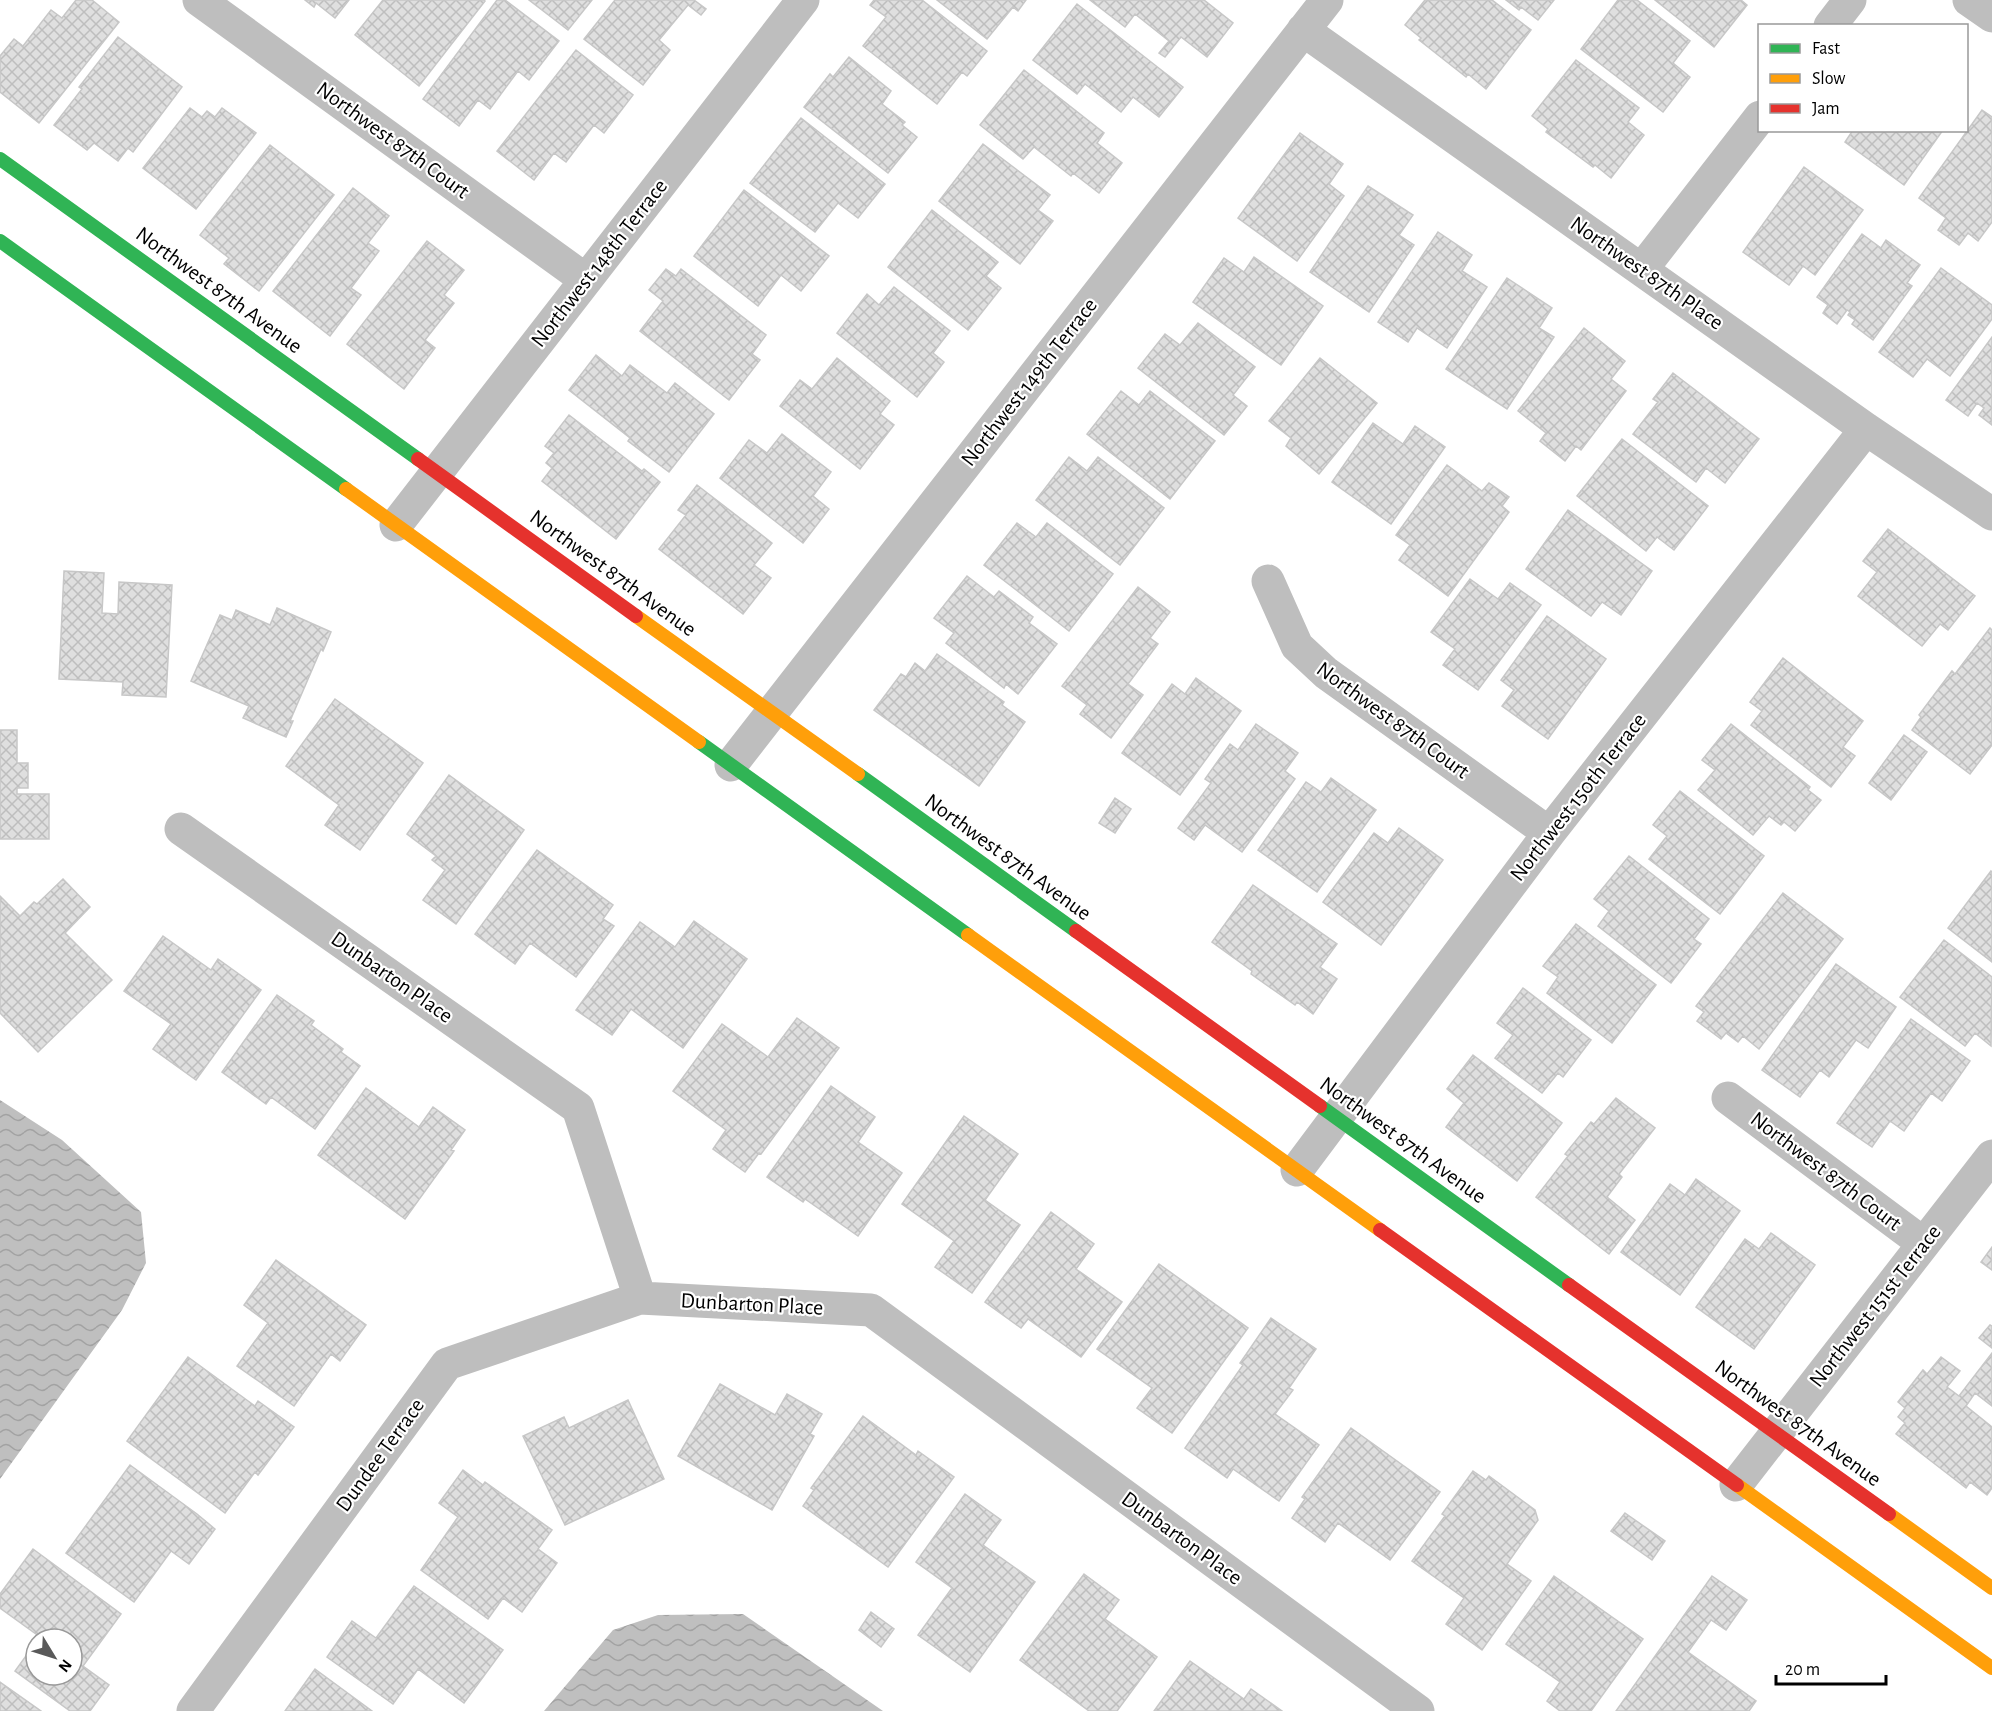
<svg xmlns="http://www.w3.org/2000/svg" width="1992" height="1711" font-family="'Alegreya Sans',sans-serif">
<defs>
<pattern id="water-waves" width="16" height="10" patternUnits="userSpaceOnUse" patternTransform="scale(1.5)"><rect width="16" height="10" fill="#bfbfbf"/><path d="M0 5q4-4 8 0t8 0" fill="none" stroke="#a2a2a2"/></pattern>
<pattern id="building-cross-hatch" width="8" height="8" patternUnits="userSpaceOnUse" patternTransform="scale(1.5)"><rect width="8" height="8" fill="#dfdfdf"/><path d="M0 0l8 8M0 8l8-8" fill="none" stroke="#bebebe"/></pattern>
</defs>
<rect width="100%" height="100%" fill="#fff"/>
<!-- water -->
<path fill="url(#water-waves)" d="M0 1100 62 1140 141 1212 146 1263 122 1310 0 1479Z
M743 1614 883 1711H544L613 1630 658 1615Z"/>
<!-- building -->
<path fill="url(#building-cross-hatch)" stroke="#c7c7c7" stroke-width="1.5" d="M76 0H92L119 22 39 123 0 92V56L14 39 23 46 51 10 62 18Z
M305 0H349L335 18 316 3 314 7Z
M383 0H484L485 1 419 86 355 35Z
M497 0H505L559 41 529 80 518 71 490 109 478 100 459 126 423 99Z
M529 0H592L568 30Z
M615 0H694L706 9 701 15 688 5 659 40 670 50 643 85 584 39Z
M874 0H922L987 51 967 76 962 72 937 104 863 46 886 17 870 5Z
M937 0H1026L1018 11 1013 7 987 39Z
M1090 0H1204L1233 23 1207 57 1181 37 1165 57 1159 53 1169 41 1135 14 1125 27Z
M1425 0H1492L1531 30 1486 89 1468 74 1466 77 1419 40 1421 38 1405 25Z
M1506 0H1554L1538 20 1521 7 1519 10Z
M1618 0H1637L1690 41 1673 63 1690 77 1663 112 1581 49Z
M1655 0H1741L1747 5 1714 47Z
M1077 4 1183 87 1159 117 1133 97 1121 112 1085 84 1077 94 1033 60Z
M118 37 182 87 133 152 128 148 118 161 94 143 87 150 54 125 82 89 79 87Z
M576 50 633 95 604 133 594 125 566 162 554 153 534 180 497 151Z
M849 57 891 91 882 104 905 122 902 125 917 137 888 173 804 107 830 74 833 77Z
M1576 60 1639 108 1628 122 1644 135 1611 178 1595 165 1593 167 1546 132 1548 129 1532 116Z
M1024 70 1104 133 1097 143 1122 163 1099 193 1073 173 1071 176 1034 147 1023 159 980 125Z
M190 108 202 117 207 111 215 117 222 108 256 133 196 209 143 168Z
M1982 110 1992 117V222L1978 241 1968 233 1959 245 1938 230 1946 218 1919 198Z
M801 118 885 184 858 218 838 203 815 232 750 183Z
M1853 130H1943L1904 185 1845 142Z
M1300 133 1343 164 1329 184 1344 196 1297 261 1238 218Z
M983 144 1050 195 1038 210 1053 221 1020 264 939 201Z
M270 145 334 195 259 291 224 264 229 258 200 235Z
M1804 167 1863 210 1815 275 1803 266 1789 285 1743 252Z
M1368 186 1413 215 1399 235 1414 245 1369 312 1310 272Z
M353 188 389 216 368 243 379 251 351 288 361 295 330 336 273 291Z
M744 190 829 256 801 291 781 275 758 306 694 256Z
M932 210 998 262 986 276 1001 288 968 330 888 267Z
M1438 232 1472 255 1462 271 1487 287 1447 348 1417 328 1408 342 1378 322Z
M1862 234 1881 248 1886 240 1920 265 1907 283 1912 286 1873 340 1852 324 1855 320 1848 315 1850 312 1847 310 1837 324 1823 313 1828 305 1817 297Z
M427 241 464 270 444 295 454 303 425 340 435 348 404 389 347 344Z
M1254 257 1323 306 1281 365 1193 302 1224 258 1244 272Z
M1941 268 1992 305V319L1950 376 1927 359 1913 377 1879 352Z
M666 269 676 276 681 269 766 335 752 354 760 360 729 400 640 331 663 301 649 290Z
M1507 278 1552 308 1539 328 1554 337 1507 409 1446 369Z
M894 287 950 331 933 353 944 362 917 397 837 333 867 294 879 305Z
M1198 323 1255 367 1233 395 1247 406 1224 435 1138 368 1165 334 1180 345Z
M1584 328 1625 361 1611 379 1626 391 1581 450 1576 446 1565 461 1540 441 1546 433 1518 411Z
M1992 337V425L1979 415 1984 408 1977 403 1968 416 1946 400Z
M596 355 622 376 630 365 667 393 675 383 714 414 669 472 628 441 630 438 569 390Z
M837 358 890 401 880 414 894 425 860 469 780 406 800 380 812 389Z
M1320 358 1377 403 1319 474 1286 446 1291 438 1269 421Z
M1673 373 1759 439 1725 483 1706 468 1696 482 1633 434 1658 402 1653 399Z
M1121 391 1139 405 1150 391 1215 441 1170 499 1087 434Z
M569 415 642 471 644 469 660 482 616 539 542 481 552 468 546 463 554 453 545 446Z
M1373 423 1403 444 1415 426 1445 447 1391 524 1332 482Z
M782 434 831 472 813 496 829 509 803 543 720 478 749 440 767 453Z
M1622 439 1708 506 1674 550 1657 537 1646 551 1577 496Z
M1069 457 1087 471 1098 457 1164 508 1120 565 1036 500Z
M1447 465 1482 491 1489 483 1509 497 1502 506 1509 512 1448 596 1399 560 1410 545 1396 535Z
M697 485 772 543 754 565 771 578 743 614 659 549 686 515 678 510Z
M1568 510 1652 571 1621 615 1602 602 1591 616 1526 569Z
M1017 523 1036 537 1047 523 1113 574 1069 631 984 565Z
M1888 529 1975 596 1948 630 1940 624 1922 646 1858 596 1877 572 1863 561Z
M64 571 104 573 102 613 118 614 119 582 172 585 166 697 122 695 123 682 59 679Z
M967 576 994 597 999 591 1033 617 1029 623 1057 644 1018 694 1006 684 1004 688 946 643 954 633 934 618Z
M1470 579 1498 599 1510 583 1541 605 1478 690 1443 665 1455 649 1431 632Z
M1138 587 1170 612 1150 638 1158 644 1128 684 1143 695 1111 738 1080 714 1087 705 1062 686Z
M277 608 331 632 323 651 321 649 290 721H293L286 737 243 718 249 706 191 681 220 615 232 620 236 610 270 625Z
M1547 616 1606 659 1548 739 1502 706 1514 690 1501 680Z
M1990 628 1992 630V745L1970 774 1912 730 1921 717 1919 715 1952 671 1955 674Z
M937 654 1004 702 1002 705 1025 722 979 786 874 710 901 674 906 677 915 663 925 671Z
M1783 658 1863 721 1843 747 1855 756 1831 787 1751 725 1762 711 1750 702Z
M1196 678 1241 711 1180 795 1122 753 1172 684 1185 694Z
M335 699 423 763 360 850 325 825 339 805 286 766Z
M1256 724 1298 753 1285 771 1295 779 1242 852 1205 825 1194 840 1178 828 1211 783 1205 779 1230 744 1238 750Z
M1731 724 1810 787 1808 790 1821 800 1795 831 1784 822 1781 825 1769 816 1753 835 1698 790 1715 770 1702 760Z
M0 730H17V763H28V788H17V794H49V839H0Z
M1904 735 1927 752 1891 800 1869 783Z
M449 775 524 830 456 924 423 900 445 870 432 860 436 856 407 834Z
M1331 778 1376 810 1317 892 1258 850 1306 782 1321 792Z
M1680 791 1764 856 1720 914 1649 859 1667 836 1653 825Z
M1115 798 1131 809 1115 833 1099 823Z
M1399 828 1443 860 1381 945 1323 902 1374 833 1388 843Z
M537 850 613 905 603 919 614 926 576 977 530 943 515 964 475 934Z
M1629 856 1709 919 1694 939 1701 944 1671 983 1598 926 1609 911 1594 899Z
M1991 871 1992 872V962L1948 928Z
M63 879 90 907 65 933 112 980 38 1052 0 1013V896L20 916 34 902 37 904Z
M1253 885 1337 944 1320 967 1337 979 1313 1014 1297 1002 1295 1005 1251 974 1252 971 1212 942Z
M1783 893 1843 939 1759 1049 1743 1036 1738 1042 1726 1033 1721 1039 1697 1021 1704 1012 1696 1006Z
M694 921 747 959 683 1048 631 1009 612 1035 576 1010 640 922 675 947Z
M1576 924 1656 985 1612 1043 1547 993 1558 977 1543 966Z
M163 936 211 970 218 959 261 990 196 1080 153 1049 171 1024 124 991Z
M1944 940 1992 977 1991 1046 1975 1033 1965 1046 1900 997Z
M1836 964 1896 1007 1868 1048 1856 1040 1829 1077 1820 1070 1800 1097 1762 1070Z
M1523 988 1591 1040 1563 1077 1558 1073 1542 1093 1495 1058 1513 1035 1497 1023Z
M277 995 314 1021 311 1025 343 1049 341 1052 360 1066 315 1129 271 1097 266 1104 222 1072Z
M797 1018 839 1048 761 1154 759 1153 745 1172 713 1149 726 1130 673 1091 722 1024 768 1057Z
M1911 1019 1970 1061 1942 1101 1931 1093 1904 1131 1890 1121 1872 1147 1837 1123Z
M1473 1055 1562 1123 1517 1181 1446 1127 1464 1103 1447 1089Z
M831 1086 875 1117 858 1142 902 1173 858 1236 805 1199 803 1202 767 1177Z
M366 1088 419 1127 433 1107 465 1130 451 1150 454 1151 405 1219 318 1155Z
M1616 1098 1655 1128 1619 1174 1622 1177 1607 1197 1635 1220 1609 1254 1536 1197 1568 1156 1565 1154 1591 1122 1594 1124Z
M964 1116 1018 1154 985 1200 1020 1225 972 1293 935 1267 954 1241 902 1204Z
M1696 1179 1740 1211 1680 1295 1621 1252 1670 1184 1685 1195Z
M1051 1212 1094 1244 1076 1269 1122 1302 1081 1357 1028 1319 1021 1328 985 1302Z
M1771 1233 1815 1265 1754 1349 1696 1307 1745 1239 1759 1249Z
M1992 1247V1270L1981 1262Z
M276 1260 366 1325 340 1361 331 1354 294 1406 237 1366 268 1323 244 1305Z
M1159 1264 1248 1328 1172 1433 1137 1408 1152 1388 1097 1349Z
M1271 1318 1316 1349 1289 1388 1293 1390 1275 1414 1319 1445 1279 1501 1233 1469 1227 1478 1185 1448 1243 1365 1240 1363Z
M1990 1325 1992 1326V1348L1979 1338Z
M1992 1353V1406L1975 1393 1966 1406 1992 1427V1488L1987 1495 1970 1482 1966 1488 1896 1434 1905 1423 1898 1417 1905 1408 1898 1402 1923 1370 1927 1374 1941 1357 1960 1371 1947 1387 1959 1396Z
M188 1357 255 1406 258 1401 294 1427 258 1475 255 1472 225 1513 127 1441Z
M720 1384 775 1415 787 1394 822 1414 810 1434 814 1436 772 1510 678 1456Z
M628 1400 664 1479 565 1525 523 1436 564 1417 569 1428Z
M863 1416 916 1455 918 1451 954 1477 888 1567 803 1506 814 1490 811 1488Z
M1351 1428 1440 1492 1390 1560 1338 1523 1325 1542 1292 1518 1305 1499 1302 1497Z
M130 1465 197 1514 215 1529 189 1564 171 1551 134 1602 66 1553Z
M463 1470 483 1485 485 1482 552 1530 538 1549 557 1563 522 1612 503 1598 488 1619 421 1570 458 1517 439 1503Z
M1473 1471 1486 1480 1489 1476 1535 1510 1538 1520 1507 1564 1531 1581 1482 1650 1446 1624 1464 1598 1412 1561 1445 1516 1442 1514Z
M965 1494 1001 1520 983 1545 1035 1582 970 1672 918 1635 952 1588 916 1562Z
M1625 1513 1665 1541 1652 1560 1611 1531Z
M33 1549 121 1614 83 1666 109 1685 90 1711H70L15 1671 36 1642V1675H72V1639H38L40 1637 0 1608V1594Z
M1084 1574 1119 1600 1105 1619 1157 1657 1117 1711H1089L1020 1660Z
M1554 1576 1643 1639 1591 1711H1560L1547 1701 1560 1682 1506 1644Z
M1712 1576 1747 1600 1726 1630 1711 1620 1688 1652 1756 1701 1749 1711H1616Z
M414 1586 503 1650 464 1703 418 1669 393 1704 327 1657 352 1621 376 1638Z
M871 1612 894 1629 881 1647 859 1630Z
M1190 1661 1244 1699 1251 1689 1282 1711H1154Z
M315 1669 372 1711H285Z
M0 1682 41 1711H0Z"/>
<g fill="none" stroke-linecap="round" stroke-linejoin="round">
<!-- street -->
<path stroke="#bebebe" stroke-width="33" d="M199 0 586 280
M1969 0 1992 16
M1830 26 1850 0
M1303 30 1866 429 1992 514
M1642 269 1760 117
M396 525 803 0
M1268 581 1297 646 1326 673 1549 833
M731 765 1327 0
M181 829 578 1108 640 1298
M1728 1098 1923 1243
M1297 1170 1549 833 1866 429
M1736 1485 1992 1156
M193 1711 447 1364 640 1298 871 1310 1418 1711"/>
<!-- fast -->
<path stroke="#30b455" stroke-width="14" d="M0 159 418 459
M0 241 346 489
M699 742 968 935
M858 774 1076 931
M1320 1106 1569 1285"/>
<!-- slow -->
<path stroke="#ff9f0a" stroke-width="14" d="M346 489 699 742
M636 616 858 774
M968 935 1380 1230
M1737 1485 1992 1668
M1889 1514 1992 1588"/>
<!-- jam -->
<path stroke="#e5322d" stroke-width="14" d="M418 459 636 616
M1076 931 1320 1106
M1380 1230 1737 1485
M1569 1285 1889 1514"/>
</g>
<g text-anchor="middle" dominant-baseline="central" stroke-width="4.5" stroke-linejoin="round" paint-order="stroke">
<!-- street labels -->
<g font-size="22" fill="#000" stroke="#fff">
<text transform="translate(393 140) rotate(36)">Northwest 87th Court</text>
<text transform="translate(599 263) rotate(-52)">Northwest 148th Terrace</text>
<text transform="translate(1647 273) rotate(35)">Northwest 87th Place</text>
<text transform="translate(219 290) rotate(36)">Northwest 87th Avenue</text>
<text transform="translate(1029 382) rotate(-52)">Northwest 149th Terrace</text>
<text transform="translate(613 573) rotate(36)">Northwest 87th Avenue</text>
<text transform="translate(1393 720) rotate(36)">Northwest 87th Court</text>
<text transform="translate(1578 797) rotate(-52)">Northwest 150th Terrace</text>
<text transform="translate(1008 857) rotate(36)">Northwest 87th Avenue</text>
<text transform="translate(392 977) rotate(35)">Dunbarton Place</text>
<text transform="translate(1403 1140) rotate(36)">Northwest 87th Avenue</text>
<text transform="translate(1826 1171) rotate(37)">Northwest 87th Court</text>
<text transform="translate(752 1304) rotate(3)">Dunbarton Place</text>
<text transform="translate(1875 1306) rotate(-52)">Northwest 151st Terrace</text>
<text transform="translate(1798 1423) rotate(36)">Northwest 87th Avenue</text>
<text transform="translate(380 1455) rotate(-54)">Dundee Terrace</text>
<text transform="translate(1182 1538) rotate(36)">Dunbarton Place</text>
</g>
</g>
<!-- legend -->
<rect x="1758" y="24" width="210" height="108" fill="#ffffff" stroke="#999999" stroke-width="1.5"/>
<rect x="1770" y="44" width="30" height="9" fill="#30b455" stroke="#999999" stroke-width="1.5"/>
<text x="1812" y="54" font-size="18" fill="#000000">Fast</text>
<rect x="1770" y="74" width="30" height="9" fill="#ff9f0a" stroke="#999999" stroke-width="1.5"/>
<text x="1812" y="84" font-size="18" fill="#000000">Slow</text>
<rect x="1770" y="104" width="30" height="9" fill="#e5322d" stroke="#999999" stroke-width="1.5"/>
<text x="1812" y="114" font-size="18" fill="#000000">Jam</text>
<!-- north arrow -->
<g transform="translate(54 1657) rotate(128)"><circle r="28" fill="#ffffff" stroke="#999999" stroke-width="1.5"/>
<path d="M0-4.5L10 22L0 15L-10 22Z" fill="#595959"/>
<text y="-9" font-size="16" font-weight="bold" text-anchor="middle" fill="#000000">N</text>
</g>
<!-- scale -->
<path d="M1776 1675v9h110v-9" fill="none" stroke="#000000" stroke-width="3"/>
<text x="1785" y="1675" font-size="18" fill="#000000" stroke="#ffffff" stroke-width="4.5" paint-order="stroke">20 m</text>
</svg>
